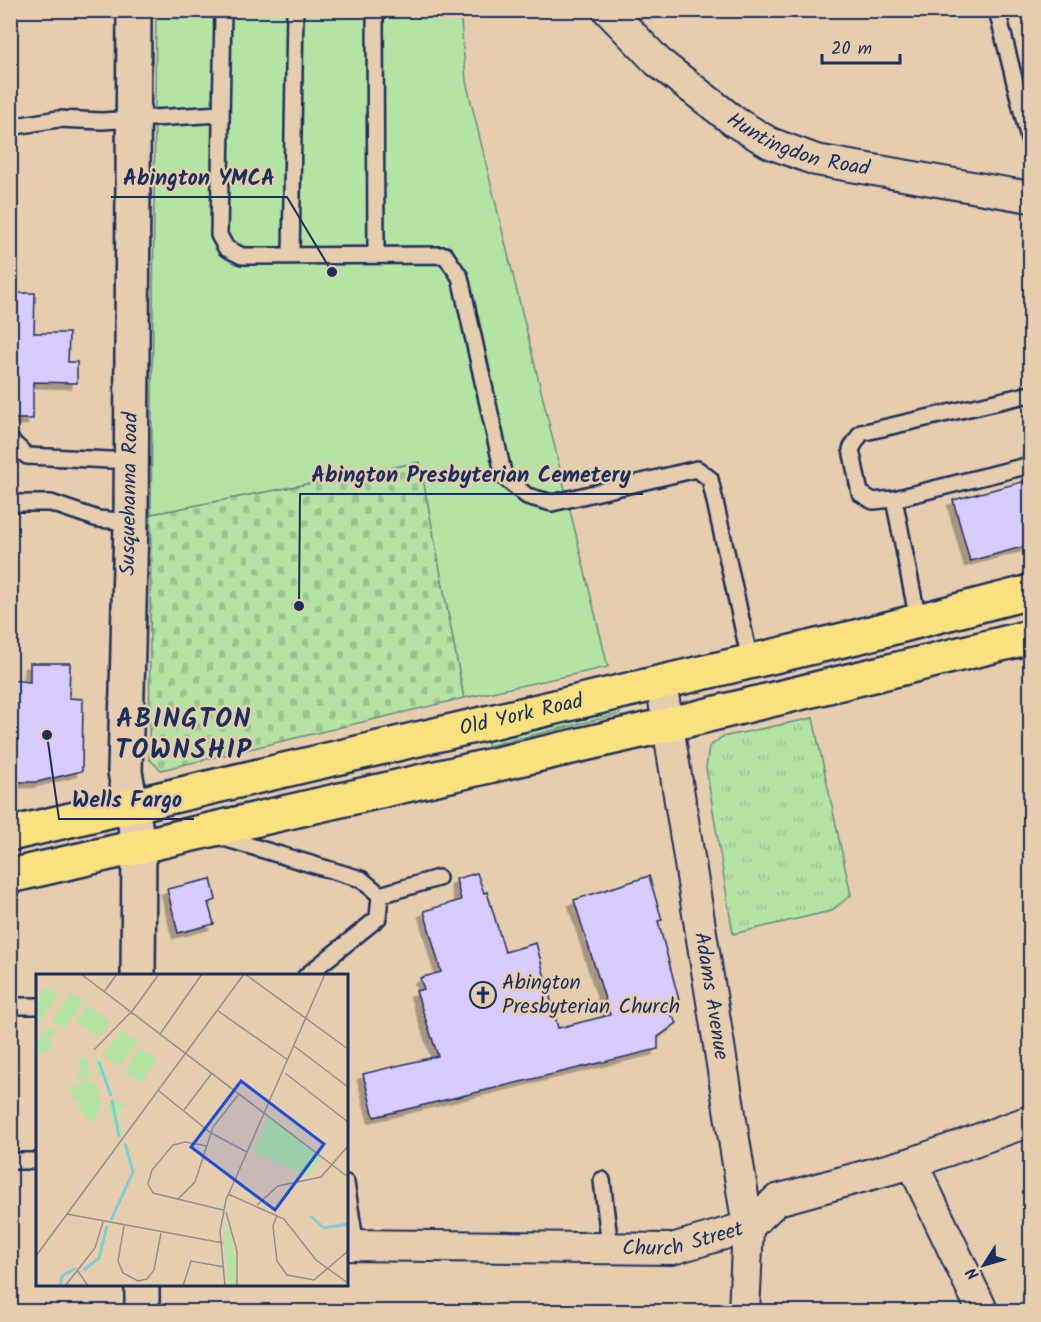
<svg xmlns="http://www.w3.org/2000/svg" width="1041" height="1322" font-family="Kalam,sans-serif">
<defs>
<pattern id="grass-tufts" width="24" height="20" patternUnits="userSpaceOnUse" patternTransform="scale(1.5)"><rect width="24" height="20" fill="#b3e4a3"/><path d="M3 7l-1-3M5 7V3M7 7l1-3M15 17l-1-3M17 17v-4M19 17l1-3" fill="none" stroke="#99c48f"/></pattern>
<pattern id="cemetery-stones" width="16" height="16" patternUnits="userSpaceOnUse" patternTransform="scale(1.5)"><rect width="16" height="16" fill="#b3e4a3"/><path d="M2 7V4a2 2 0 0 1 4 0v3zM10 15v-3a2 2 0 0 1 4 0v3z" fill="#99c48f"/></pattern>
<pattern id="garden-dots" width="8" height="8" patternUnits="userSpaceOnUse" patternTransform="scale(1.5)"><rect width="8" height="8" fill="#b3e4a3"/><path d="M2 2h.1M6 6h.1" fill="none" stroke="#99c48f" stroke-width="1.8" stroke-linecap="round"/></pattern>
<filter id="shadow"><feDropShadow dx="-5.5" dy="5.5" stdDeviation="0" flood-color="#0004"/></filter>
</defs>
<rect width="100%" height="100%" fill="#e5cdae"/>
<filter id="ink" filterUnits="userSpaceOnUse"><feTurbulence type="fractalNoise" baseFrequency=".0167" numOctaves="2"/><feDisplacementMap in="SourceGraphic" scale="12" xChannelSelector="R" yChannelSelector="G"/><feConvolveMatrix kernelMatrix="1 2 1 2 8 2 1 2 1" color-interpolation-filters="sRGB"/></filter>
<g filter="url(#ink)">
<!-- grass -->
<path fill="url(#grass-tufts)" stroke="#678a80" stroke-width="1.5" d="M813 718 851 895 831 911 733 934 706 767 709 747 722 737Z"/>
<!-- cemetery -->
<path fill="url(#cemetery-stones)" stroke="#678a80" stroke-width="1.5" d="M420 462 464 698 161 770 149 759 151 514Z"/>
<!-- garden -->
<path fill="url(#garden-dots)" stroke="#678a80" stroke-width="1.5" d="M619 708 620 714 488 746 486 741 507 732Z"/>
<!-- pitch -->
<path fill="#b3e4a3" stroke="#678a80" stroke-width="1.5" d="M156 11H460L466 81 608 667 464 698 420 462 151 514Z"/>
<!-- building -->
<path fill="#d8cbfe" stroke="#1b2f5e" stroke-width="1.5" filter="url(#shadow)" d="M10 293H35L34 333H69L68 362H77V383L33 382V419H10Z
M1030 480V545L970 561 953 500Z
M30 663H70L69 698 83 699 82 771 37 782H10V680L30 682Z
M477 873 484 893 487 892 505 952 536 943 558 1028 610 1015 574 900 649 876 662 920 658 921 679 1000 664 1005 677 1023 658 1037V1049L374 1117 363 1074 438 1056 416 991 424 989 420 978 441 972 424 911 461 900 456 879Z
M211 879 216 900 208 903 214 924 178 933 167 889Z"/>
<g fill="none" stroke-linecap="round" stroke-linejoin="round">
<defs>
<path id="service" d="M223 10 219 235 226 248 242 256 445 255 460 277 504 477 527 496 552 503 697 469 710 479 750 660
M375 10 376 255
M997 10 1030 143
M10 127 58 119 102 121 221 114
M291 256 295 10
M1030 394 861 433 851 449 860 493 873 501 894 499 1030 465
M10 440 27 456 131 461
M894 499 918 620
M10 503H51L98 519 131 522
M217 836 361 879 380 895 378 918 306 976
M380 895 438 878
M10 1006H38
M10 1161H38
M602 1180 610 1247
M346 1183 356 1246"/>
<g id="minor">
<path id="s1" d="M608 10 658 62 735 122 770 143 816 160 1030 197"/>
<path id="s2" d="M661 682 748 1227 744 1312"/>
<path d="M912 1163 983 1312"/>
<path id="s3" d="M346 1245 672 1249 748 1227 777 1200 912 1163 1030 1121"/>
</g>
<path id="secondary" d="M134 10 131 522 125 772 139 846 138 976
M142 1284V1312"/>
<g id="trunk">
<path id="s4" d="M10 834 856 637 1030 592"/>
<path d="M10 876 667 725 1030 637"/>
</g>
</defs>
<!-- service casing -->
<use href="#service" stroke="#1b2f5e" stroke-width="20"/>
<!-- minor casing -->
<use href="#minor" stroke="#1b2f5e" stroke-width="34"/>
<!-- secondary casing -->
<use href="#secondary" stroke="#1b2f5e" stroke-width="38"/>
<!-- trunk casing -->
<use href="#trunk" stroke="#1b2f5e" stroke-width="38"/>
<!-- service -->
<use href="#service" stroke="#e5cdae" stroke-width="15"/>
<!-- minor -->
<use href="#minor" stroke="#e5cdae" stroke-width="30"/>
<!-- secondary -->
<use href="#secondary" stroke="#e5cdae" stroke-width="33"/>
<!-- trunk -->
<use href="#trunk" stroke="#fae180" stroke-width="33"/>
</g>
</g>
<!-- icons -->
<defs>
<symbol id="church-ring" viewBox="-11 -11 22 22"><circle r="9.5" fill="#e5cdae" stroke="#1b2f5e" stroke-width="1.5"/><path d="M-1.2-6h2.4v3.5h3.3v2.4h-3.3V6h-2.4V-.1h-3.3v-2.4h3.3Z" fill="#1b2f5e"/></symbol>
</defs>
<g fill-rule="evenodd">
<use href="#church-ring" x="468" y="980" width="30" height="30"/>
</g>
<g text-anchor="middle" dominant-baseline="central" stroke-width="5" stroke-linejoin="round" paint-order="stroke">
<!-- street labels -->
<g font-size="21" fill="#1b2f5e" stroke="#e5cdae">
<text stroke="none"><textPath href="#s1" startOffset="238">Huntingdon Road</textPath></text>
<text transform="translate(130 494) rotate(-89)">Susquehanna Road</text>
<text stroke="none"><textPath href="#s4" startOffset="525">Old York Road</textPath></text>
<text stroke="none"><textPath href="#s2" startOffset="318">Adams Avenue</textPath></text>
<text stroke="none"><textPath href="#s3" startOffset="338">Church Street</textPath></text>
</g>
<!-- poi labels -->
<g font-size="21" fill="#1b2f5e" stroke="#e5cdae" text-anchor="start">
<text x="502" y="983">Abington<tspan x="502" dy="24">Presbyterian Church</tspan></text>
</g>
<!-- district labels -->
<g font-size="27" font-weight="bold" letter-spacing="1.5" fill="#1b2f5e" stroke="#e5cdae">
<text x="184" y="719">ABINGTON<tspan x="184" dy="31">TOWNSHIP</tspan></text>
</g>
</g>
<!-- overview -->
<g transform="translate(36 974)">
<rect width="312" height="312" fill="#e5cdae"/>
<path d="M12 54 22 57 13 64 16 77 0 79V67ZM51 84 53 103 39 107 45 98 42 85ZM49 107 56 108 66 122H59L50 128 59 123 66 125 60 145 55 149 41 131 49 129 39 127 34 115ZM190 243 200 287 199 312H193L188 270Z" fill="#b3e4a3"/>
<path d="M59 81 67 92 77 122H73L68 105 61 97ZM77 125 91 131 84 135 81 145 87 161 84 165 72 133Z" fill="#b3e4a3"/>
<path d="M232 144 249 155 239 175 222 166Z" fill="#b3e4a3"/>
<path d="M9 12 22 21 2 49 0 25ZM35 18 48 27 28 55 16 47ZM52 31 75 48 63 64 40 47ZM86 56 102 68 82 93 66 81ZM104 74 121 85 105 109 88 98ZM249 155 286 184 271 202 217 177 222 166 239 174Z" fill="#b3e4a3"/>
<path fill="none" stroke="#7ecfd6" stroke-width="3" d="M63 88 75 122M76 126 83 163M275 242 288 254 312 250M75 246 97 198 89 169M48 296 63 284 71 252M24 312 26 302 40 294"/>
<path fill="none" stroke="#948e8e" stroke-width="1.5" d="M45 0 312 203M209 0 312 75M68 18 81 0M182 37 252 86M124 60 166 0M258 72 312 113M58 76 97 36 123 0M249 99 312 148M123 117 175 159 211 178M148 136 176 99M171 172 149 168 137 171 116 196 112 210 117 219 125 221 187 236M192 220 248 245 280 286 312 309M142 225 159 208 177 153 203 120M221 231 242 212 285 203 312 172M190 238 201 277V312M31 240 187 269M241 241 237 252 241 287 251 301 278 306 312 277M88 252 82 287 87 299 102 307 111 305 118 296 125 259M0 282 208 0M42 297 52 312M29 312 59 274 67 248M147 312 155 287 188 293M189 312 184 257 190 226 289 0"/>
<path fill="#1d4ed8" fill-opacity="0.15" stroke="#1d4ed8" stroke-width="3" d="M205 107 288 170 239 236 155 173Z"/>
<rect width="312" height="312" fill="none" stroke="#1b2f5e" stroke-width="3"/>
</g>
<!-- callouts -->
<path fill="none" stroke="#1b2f5e" stroke-width="2" d="M332 272L287 197H111M299 606L300 494H643M47 735L59 819H194"/>
<g fill="#1b2f5e" stroke="#e5cdae" stroke-width="2">
<circle cx="332" cy="272" r="6"/>
<circle cx="299" cy="606" r="6"/>
<circle cx="47" cy="735" r="6"/>
</g>
<g font-size="22" text-anchor="middle" font-weight="bold" fill="#1b2f5e" stroke="#e5cdae" stroke-width="5" stroke-linejoin="round" paint-order="stroke">
<text x="199" y="185">Abington YMCA</text>
<text x="471" y="482">Abington Presbyterian Cemetery</text>
<text x="127" y="807">Wells Fargo</text>
</g>
<!-- margin -->
<rect width="1041" height="1322" fill="none" stroke="#e5cdae" stroke-width="36"/>
<rect x="18" y="18" width="1005" height="1286" fill="none" stroke="#1b2f5e" stroke-width="2" filter="url(#ink)"/>
<!-- north arrow -->
<g transform="translate(984 1265) rotate(233)" stroke="#e5cdae" stroke-width="4.5" paint-order="stroke">
<path d="M0-4.5L10 22L0 15L-10 22Z" fill="#1b2f5e"/>
<text y="-9" font-size="16" font-weight="bold" text-anchor="middle" fill="#1b2f5e">N</text>
</g>
<!-- scale -->
<path d="M822 54v9h78v-9" fill="none" stroke="#1b2f5e" stroke-width="3"/>
<text x="831" y="54" font-size="18" fill="#1b2f5e" stroke="#e5cdae" stroke-width="4.5" paint-order="stroke">20 m</text>
</svg>
